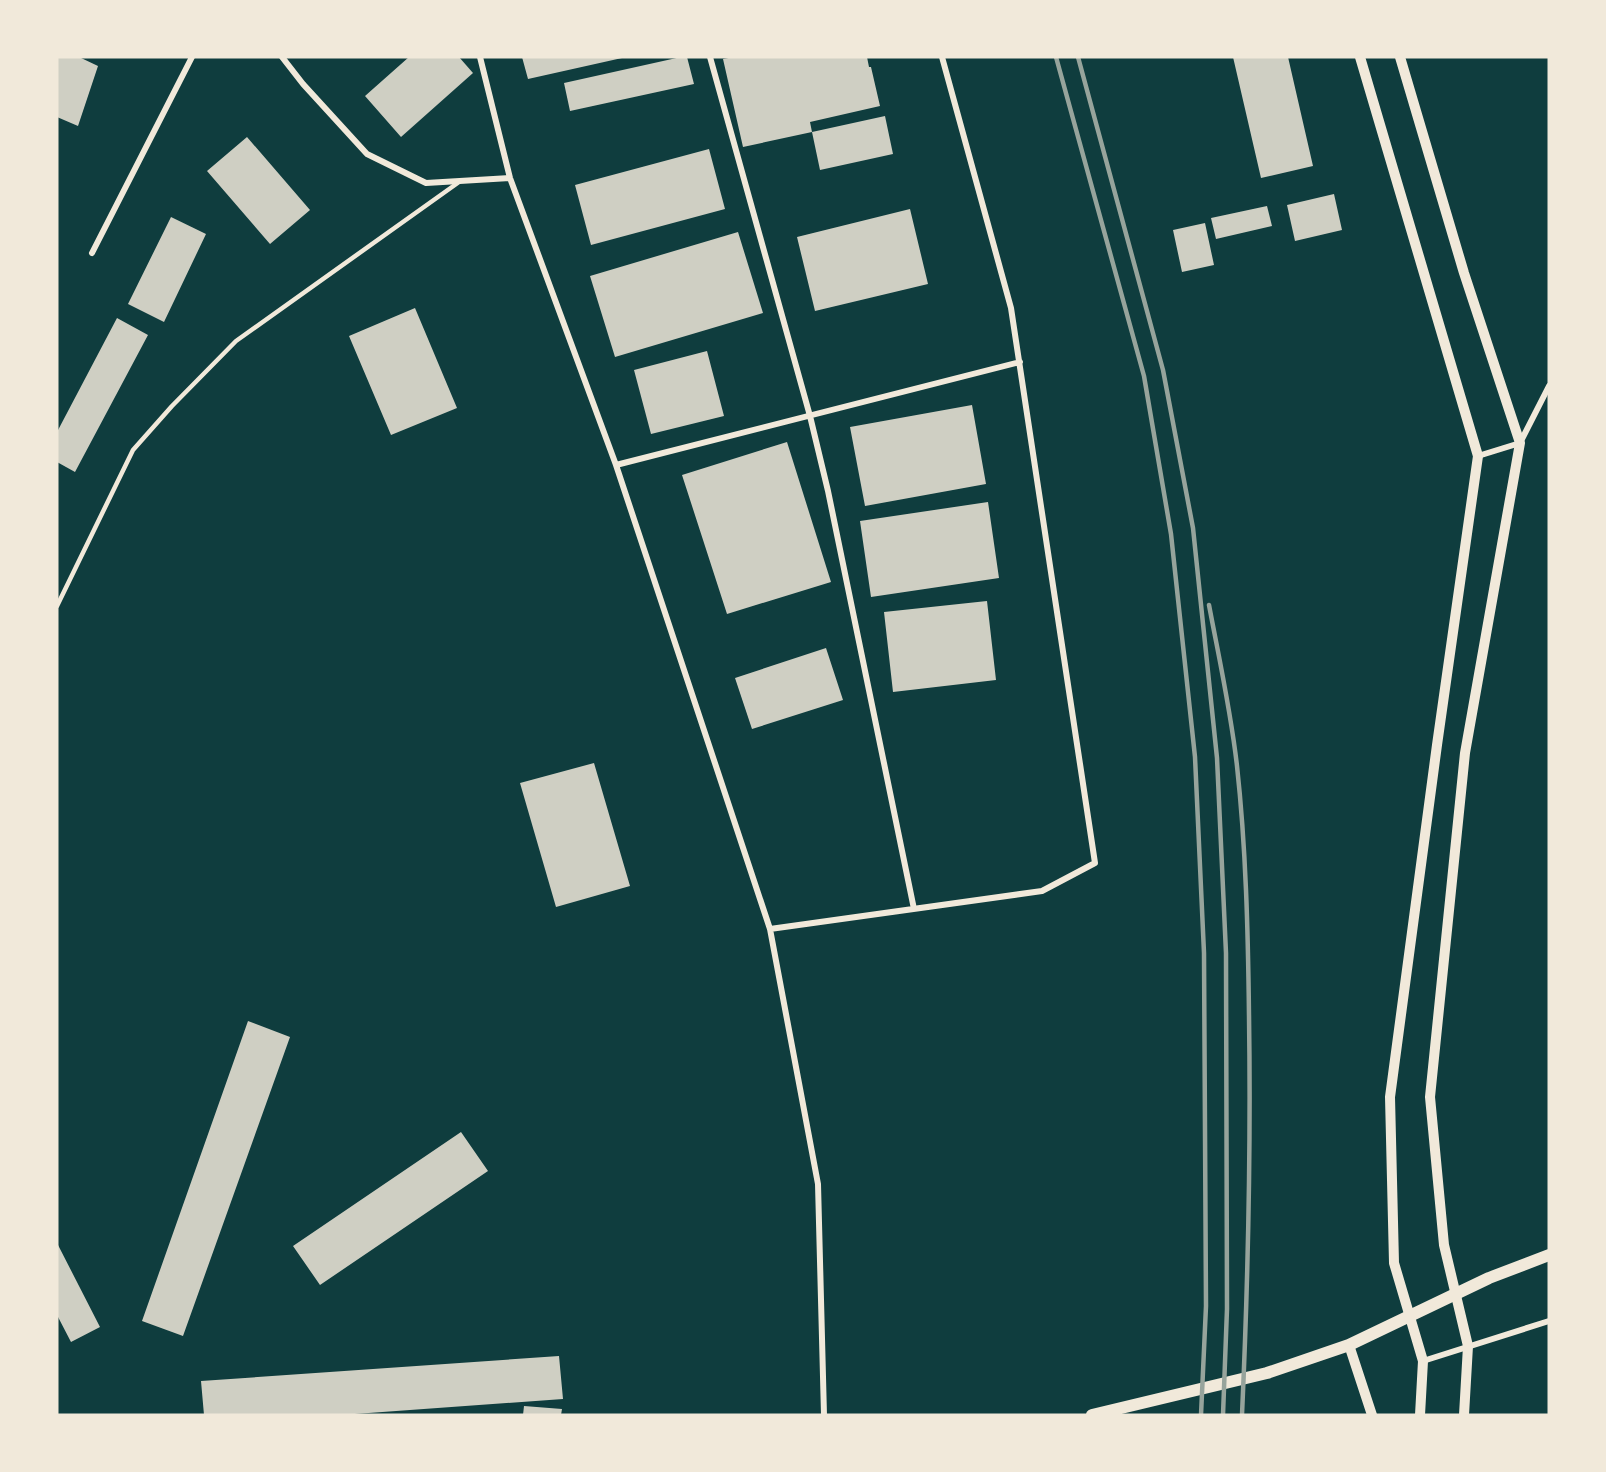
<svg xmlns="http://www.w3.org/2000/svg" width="1606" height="1472" font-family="Cabin,sans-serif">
<rect width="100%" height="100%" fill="#0f3d3e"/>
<!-- building -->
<path fill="#cfcfc3" d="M57 57H79L98 66 78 126 57 117Z
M409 57H459L473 73 401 137 365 96Z
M522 57H622V58L528 79Z
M681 57H687L694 84 570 111 564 83Z
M734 57H867L869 67H871L880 106 810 122 812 132 743 147 723 59Z
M1233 57H1288L1313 166 1261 178Z
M885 116 893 154 820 170 812 132Z
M247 137 310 210 270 244 207 171Z
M709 149 725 209 591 245 575 185Z
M1334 194 1342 230 1295 241 1287 205Z
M1267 206 1272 226 1216 239 1211 218Z
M910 209 928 284 815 311 797 237Z
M171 217 206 234 164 322 128 304Z
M1205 223 1214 265 1182 272 1173 230Z
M738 232 763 313 615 357 590 276Z
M415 308 457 408 391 435 349 336Z
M117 318 148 335 75 472 57 462V432Z
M707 351 724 416 651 434 634 370Z
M972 405 986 484 865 506 850 427Z
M787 442 831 582 727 614 682 475Z
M988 502 999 578 871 597 860 521Z
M987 601 996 680 893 692 884 612Z
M826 648 843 700 752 729 735 678Z
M594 763 630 886 556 907 520 783Z
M248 1021 290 1037 183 1336 142 1321Z
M461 1132 488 1171 320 1285 293 1246Z
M57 1243 100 1327 71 1342 57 1315Z
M559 1356 563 1399 341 1415H204L201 1381Z
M524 1406 562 1409 561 1415H523Z"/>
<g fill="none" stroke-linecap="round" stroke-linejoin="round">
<!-- service -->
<path stroke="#f1e9da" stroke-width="4.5" d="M57 606 133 450 172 406 236 341 459 182"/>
<!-- minor -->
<path stroke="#f1e9da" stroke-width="6" d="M282 57 303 84 367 154 426 183 510 178
M480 57 510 178 616 465 770 929 818 1184 824 1415
M710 57 810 416 828 491 914 909
M92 253 192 57
M1478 456 1520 443 1549 386
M616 465 1020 362
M770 929 1042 891 1095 863 1011 308 942 57
M1423 1361 1549 1321"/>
<!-- tertiary -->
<path stroke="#f1e9da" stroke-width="10" d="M1360 57 1478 456 1437 745 1390 1097 1394 1263 1423 1361 1420 1415
M1400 57 1464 273 1520 443 1465 753 1430 1097 1444 1245 1468 1346 1464 1415
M1349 1345 1372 1415"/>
<!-- secondary -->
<path stroke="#f1e9da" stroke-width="12" d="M1092 1415 1267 1373 1349 1345 1489 1278 1549 1255"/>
<!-- rail -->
<path stroke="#97a49c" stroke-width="4.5" d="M1056 57 1144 376 1171 534 1195 757 1204 953 1206 1306 1201 1415
M1078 57 1163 370 1193 528 1217 758 1226 953 1227 1309 1223 1415
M1209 605C1219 658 1231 712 1237 766 1246 848 1248 932 1249 1015 1251 1149 1248 1282 1242 1415"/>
</g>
<!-- border -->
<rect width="1606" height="1472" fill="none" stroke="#f1e9da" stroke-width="117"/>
</svg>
